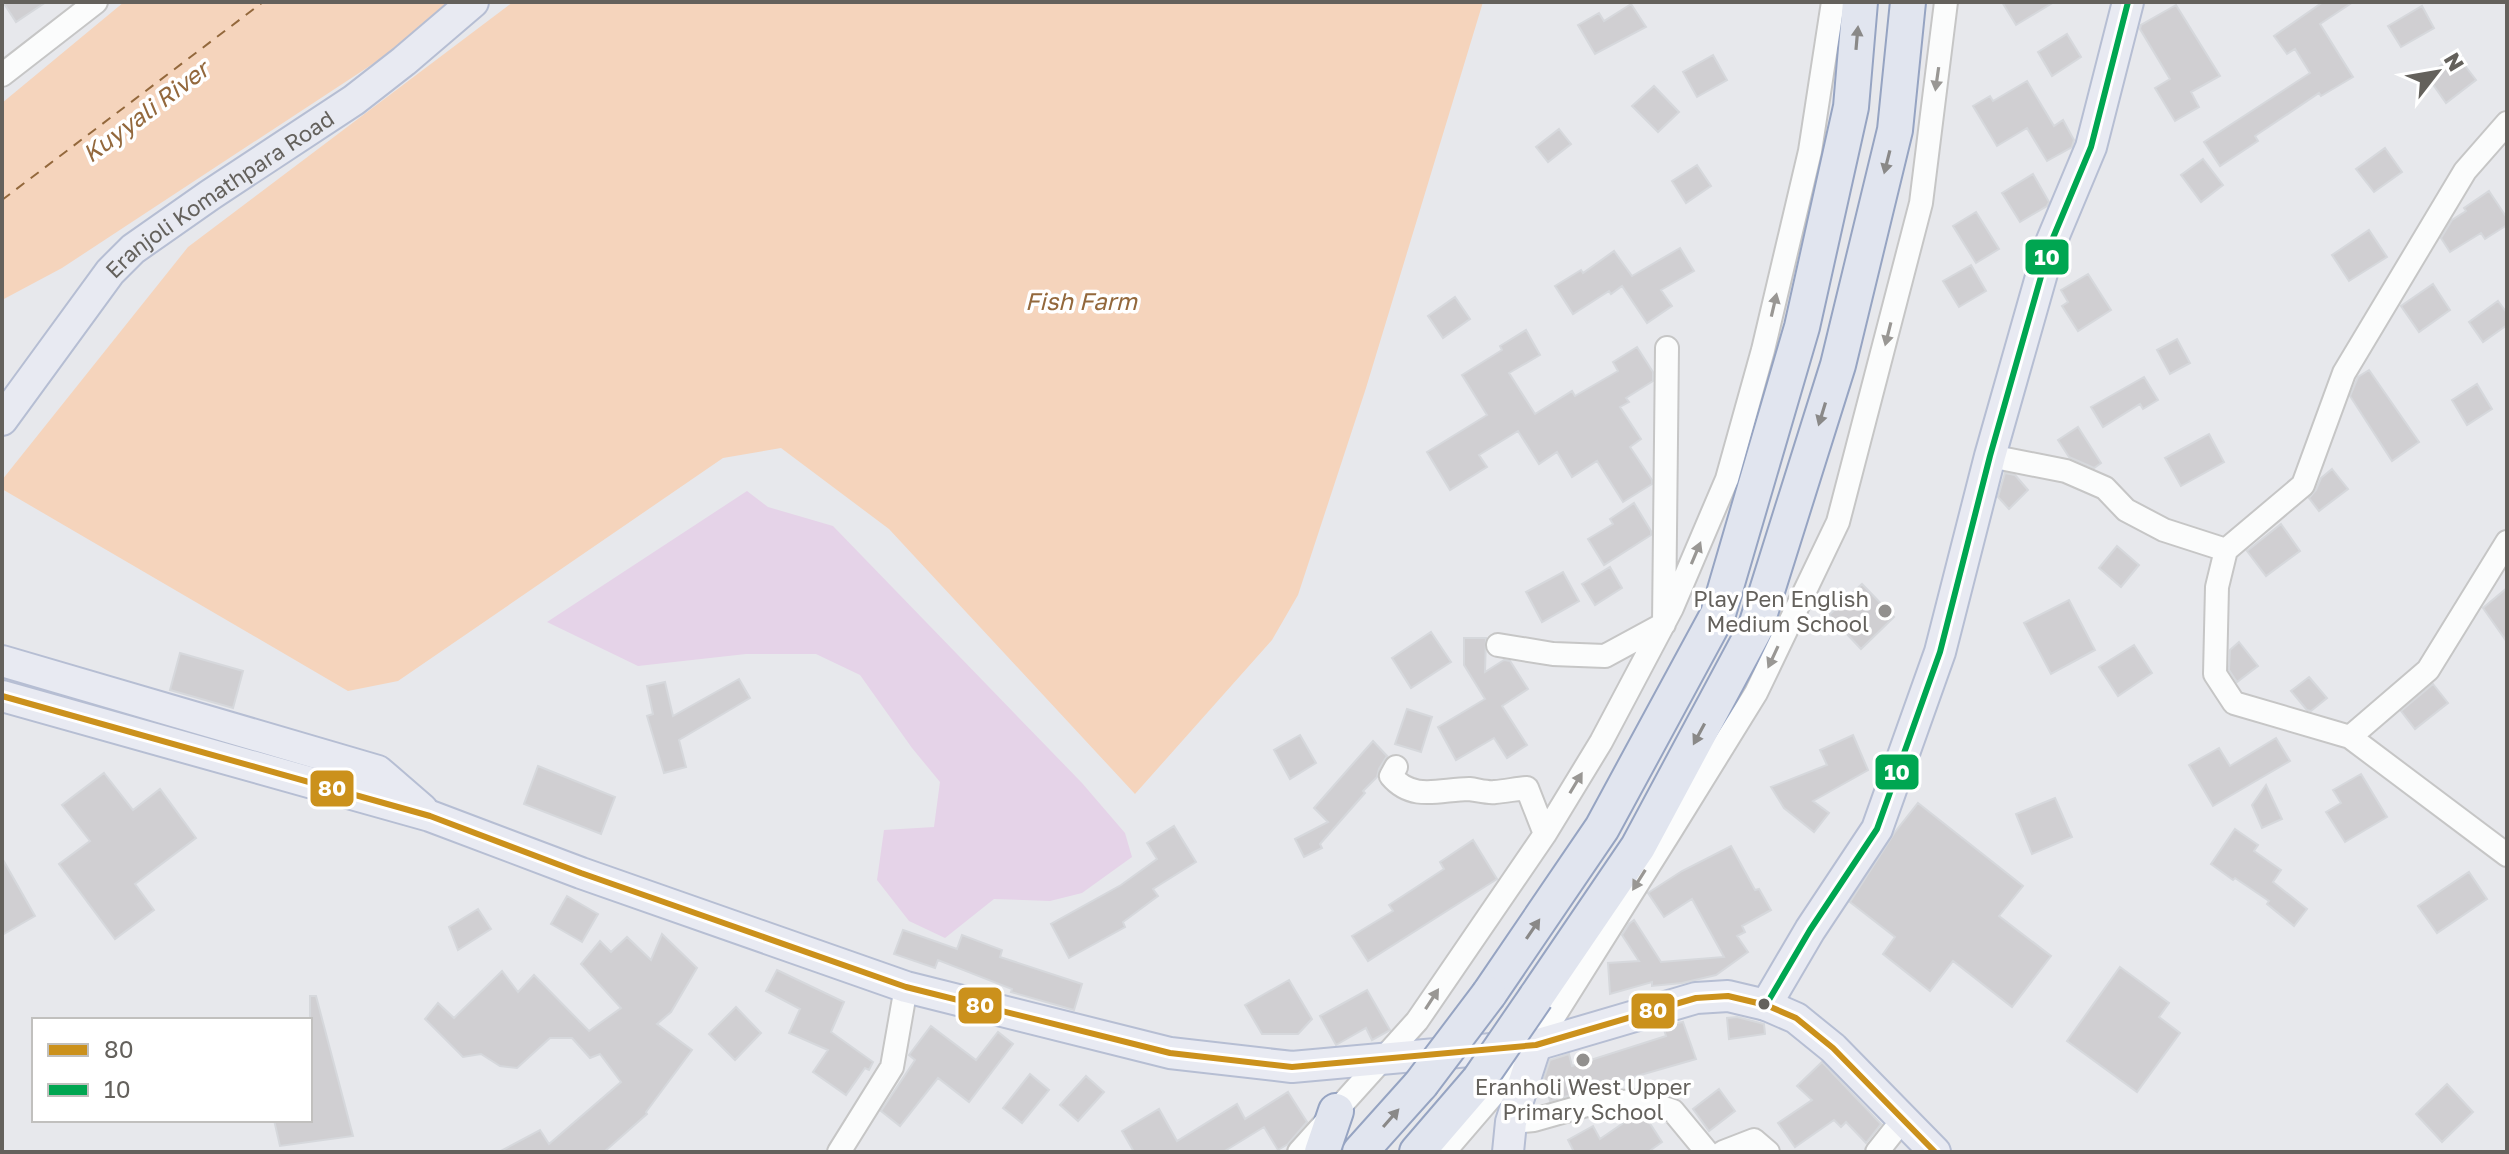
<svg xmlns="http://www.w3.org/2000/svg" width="2509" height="1154" font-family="'Golos Text',sans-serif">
<rect width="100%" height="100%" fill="#e7e8ec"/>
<!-- green -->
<path fill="#e5d3e8" d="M747 491 768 507 833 526 1082 783 1125 833 1132 857 1082 893 1050 901 994 899 945 938 909 921 877 880 884 830 934 827 940 782 912 748 860 675 816 654H746L638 666 547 622Z"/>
<!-- water -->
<path fill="#f5d4bc" d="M124 2H454L426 29 62 268 2 300V103Z
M513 2H1483L1366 388 1298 595 1272 640 1135 794 889 529 781 448 723 458 398 681 348 691 2 489V480L188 247Z"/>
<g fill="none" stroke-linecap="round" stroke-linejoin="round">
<!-- ferry -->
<path stroke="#93683c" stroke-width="2" stroke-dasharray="10 8" stroke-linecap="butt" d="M2 200 263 2"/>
</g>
<!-- building -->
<path fill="#d0cfd2" stroke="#d6d8dc" stroke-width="2" d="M3 2H46L16 22Z
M2002 2H2054L2016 25Z
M2323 2H2353L2320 24 2353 77 2321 96 2319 93 2255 136 2258 141 2220 166 2204 142 2310 73 2295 49 2287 54 2274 36Z
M1631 4 1646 27 1595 54 1578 25 1599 13 1604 21Z
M2176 5 2220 76 2191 92 2199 107 2175 121 2155 88 2170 79 2140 29 2141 25Z
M2422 6 2434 28 2401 47 2388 26Z
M2067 34 2081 57 2052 76 2038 52Z
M2456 54 2476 80 2446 103 2427 76Z
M1713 55 1727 80 1697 97 1683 72Z
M2027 81 2054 126 2063 120 2074 140 2072 147 2047 161 2027 128 1997 146 1973 106 1990 96 1993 101Z
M1654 86 1679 112 1658 132 1632 106Z
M1559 129 1571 144 1548 162 1536 147Z
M2385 148 2402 172 2374 192 2356 169Z
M2203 159 2223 185 2201 202 2181 175Z
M1697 165 1711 186 1686 203 1672 181Z
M2033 174 2049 202 2047 206 2020 222 2002 193Z
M2489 191 2507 218V225L2485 239 2481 233 2450 252 2441 238 2452 220 2466 211 2464 208Z
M1976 212 1999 249 1976 263 1953 226Z
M2369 230 2387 257 2349 281 2332 255Z
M1680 248 1694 271 1661 290 1672 306 1647 323 1622 286 1611 294 1609 291 1573 314 1555 286 1581 270 1583 273 1614 251 1632 276Z
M1971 265 1986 291 1959 307 1943 281Z
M2088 274 2111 310 2078 331 2062 306 2068 302 2061 290Z
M2433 284 2450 310 2419 332 2401 306Z
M1455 297 1470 319 1443 338 1428 316Z
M2498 301 2507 313V325L2483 342 2469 322Z
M1526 330 1540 355 1509 373 1535 414 1572 391 1575 396 1618 371 1613 362 1637 347 1653 372V381L1626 398 1629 402 1620 407 1641 439 1630 447 1652 480V484L1623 502 1597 461 1572 477 1557 452 1539 464 1518 431 1479 455 1487 467 1450 490 1427 452 1487 415 1462 375 1502 350 1500 346Z
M2177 339 2190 363 2170 374 2157 350Z
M2369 370 2419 442 2392 461 2350 396 2358 377Z
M2144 377 2158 400 2143 409 2140 404 2103 427 2091 407Z
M2477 384 2492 409 2467 425 2452 400Z
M2078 427 2101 463 2094 468 2069 457 2058 440Z
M2209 434 2224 462 2181 486 2165 458Z
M2332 469 2348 489 2319 511 2309 498 2316 490 2321 478Z
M2005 473 2015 475 2028 490 2009 509 1998 497Z
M1634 503 1651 531V535L1604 565 1588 539 1613 524 1610 519Z
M2281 524 2300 551 2266 576 2247 551Z
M2117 546 2139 565 2121 587 2099 568Z
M1610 567 1622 588 1595 605 1582 584Z
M1563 572 1579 601 1542 622 1526 592Z
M1862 584 1894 617 1861 649 1829 615Z
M2507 588V642L2483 608Z
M2069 600 2095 650 2051 674 2024 623Z
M1431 632 1451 662 1411 688 1392 658Z
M1464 638H1486L1485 672 1504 660 1510 661 1528 689 1502 706 1527 745 1507 758 1494 738 1456 760 1438 727 1485 699 1464 665Z
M2239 642 2258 666 2237 682 2229 670 2230 650Z
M2134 645 2152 673 2118 696 2099 667Z
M180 653 243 671 233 708 170 690Z
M2309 677 2327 698 2311 711 2307 710 2291 691Z
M739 679 750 698 679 740 686 767 664 773 647 716 653 714 647 686 665 682 673 716Z
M2433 684 2448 703 2415 729 2401 711Z
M1407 709 1432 717 1421 752 1395 744Z
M1300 735 1316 763 1290 779 1274 750Z
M1853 735 1868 770 1813 801 1829 813 1814 832 1784 808 1771 787 1827 765 1820 750Z
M2276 738 2290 761 2213 806 2189 765 2219 748 2230 766Z
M1373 741 1387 756 1379 769 1377 777 1363 791 1365 793 1320 844 1322 848 1304 857 1295 839 1328 822 1314 808Z
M538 766 615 797 601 834 524 804Z
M104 773 133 810 160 789 196 838 135 884 154 910 115 939 59 864 90 841 62 805Z
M2361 774 2387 817 2345 842 2326 812 2341 803 2333 790Z
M2266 785 2282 819 2262 828 2252 805Z
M2055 798 2072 837 2032 854 2016 814Z
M1918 803 2023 886 1999 916 2051 956 2012 1007 1953 961 1930 991 1883 954 1895 937 1850 902 1895 832Z
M1174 826 1196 862 1153 889 1158 896 1123 922 1125 927 1069 958 1051 924 1121 885 1157 859 1147 843Z
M2235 829 2258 845 2254 851 2281 870 2273 882 2307 909 2294 926 2267 904 2269 901 2235 878 2233 880 2211 864Z
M1473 840 1497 879 1368 961 1352 936 1393 911 1389 905 1444 869 1440 862Z
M1731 846 1755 890 1759 889 1771 910 1742 926 1745 932 1737 936 1748 952 1716 975 1682 983 1652 986V982L1610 994 1608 963 1639 961 1622 935 1629 924 1634 920 1661 962 1724 957 1692 899 1664 917 1648 893 1682 871Z
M2 858 35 916 2 935Z
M2469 872 2487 899 2437 933 2418 906Z
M567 896 598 914 582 942 551 924Z
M478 909 491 929 458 950 449 927Z
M903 930 957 949 962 935 1002 950 1000 957 1082 984 1074 1010 1011 992 1012 989 938 960 935 968 894 954Z
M662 934 697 968 671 1012 657 1024 692 1050 646 1112 647 1114 604 1152H499L540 1130 549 1144 621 1082 600 1054 590 1058 572 1038H550L517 1068 500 1066 481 1054 463 1057 425 1019 438 1003 454 1018 502 971 518 992 534 975 589 1031 621 1008 581 964 600 941 611 952 627 937 651 960Z
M2120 967 2169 1003 2159 1017 2180 1033 2137 1092 2067 1041Z
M777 970 844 1002 831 1032 873 1062 869 1070 865 1068 846 1095 813 1072 828 1050 789 1033 800 1009 766 991Z
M1289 980 1312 1019 1298 1034H1262L1245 1005Z
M1367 990 1390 1030 1372 1040 1366 1028 1336 1045 1320 1016Z
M310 996H316L353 1136 280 1146 274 1120H310Z
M736 1007 761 1033 735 1060 709 1034Z
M1737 1017 1764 1024 1765 1034 1729 1039 1727 1018Z
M1683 1022 1696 1059 1550 1101 1544 1078 1550 1060 1569 1054 1572 1066 1666 1036 1663 1026Z
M931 1026 976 1060 998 1032 1013 1044 969 1102 938 1078 900 1126 881 1111 915 1060 909 1055Z
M1822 1062 1881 1124 1866 1143 1846 1122 1841 1127 1834 1120 1795 1147 1778 1123 1812 1100 1797 1086Z
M1030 1074 1049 1090 1022 1123 1003 1108Z
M1086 1076 1104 1092 1078 1121 1060 1105Z
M2447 1084 2473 1112 2442 1142 2416 1114Z
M1719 1089 1735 1111 1709 1131 1693 1109Z
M1288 1092 1307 1122 1288 1144 1278 1150 1264 1127 1223 1152H1134L1122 1131 1159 1109 1177 1141 1237 1104 1245 1119Z
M1635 1115 1645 1116 1662 1142 1648 1152H1574L1568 1140 1593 1126 1600 1139Z"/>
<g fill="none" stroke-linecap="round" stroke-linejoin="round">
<defs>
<path id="minor" d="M2 75 96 2
M2507 123 2465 171 2344 373 2303 485 2226 550 2217 587 2215 674 2234 703 2350 737 2507 855
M1990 456 2066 471 2105 488 2126 510 2164 530 2226 550
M1498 645 1553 654 1605 656 1664 624 1667 348
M2350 737 2428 670 2507 542
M1396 767 1391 776C1413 802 1441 789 1469 789 1478 790 1487 793 1495 792 1506 791 1516 789 1527 788L1545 834
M1511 1122 1534 1120 1594 1103 1643 1101 1673 1111 1707 1152
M839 1152 892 1067 906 987
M1299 1152 1417 1021 1545 834 1601 742 1672 608 1727 479 1763 350 1810 151 1833 2
M1444 1152 1536 1045 1670 832 1756 693 1838 522 1921 203 1946 2
M1723 1152 1754 1140 1768 1152
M1877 1152 1904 1118"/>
<g id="major">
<path id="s1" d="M2 420 110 272 133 249 210 195 354 100 404 61 473 2"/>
<path d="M2 661 378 771 422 809"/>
<path d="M2 696 430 816 581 873 906 987 1170 1053 1292 1067 1536 1045 1696 998 1728 996 1766 1005 1796 1018 1833 1048 1935 1152"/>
<path d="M1766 1005 1810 930 1877 829 1940 652 1990 456 2050 245 2091 147 2128 2"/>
<path d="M1508 1152 1511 1122 1536 1045"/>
</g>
<path id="highway" d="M1489 994 1602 828 1718 614 1802 327 1851 107 1860 2
M1536 997 1638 847 1755 629 1838 365 1895 130 1908 2
M1322 1152 1336 1111
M1360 1152 1421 1084
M1417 1152 1479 1080"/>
</defs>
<!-- minor casing -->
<use href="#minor" stroke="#c6c6c6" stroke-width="26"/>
<!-- major casing -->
<use href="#major" stroke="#b6bed3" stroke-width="34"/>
<!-- highway casing -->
<use href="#highway" stroke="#96a4c2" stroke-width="38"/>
<!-- minor -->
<use href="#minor" stroke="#fbfcfc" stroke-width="22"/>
<!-- major -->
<use href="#major" stroke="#e8eaf2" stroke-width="30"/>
<!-- highway -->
<use href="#highway" stroke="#e1e5ef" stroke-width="34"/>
<defs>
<path id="highway-bridge" d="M1479 1080 1536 997
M1421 1084 1489 994"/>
</defs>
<!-- highway-bridge casing -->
<use href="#highway-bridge" stroke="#96a4c2" stroke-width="38" stroke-linecap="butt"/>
<!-- highway-bridge -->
<use href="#highway-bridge" stroke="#e1e5ef" stroke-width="34"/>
<defs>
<path id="bus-1" d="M2 696 430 816 581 873 906 987 1170 1053 1292 1067 1536 1045 1696 998 1728 996 1766 1005 1796 1018 1833 1048 1935 1152"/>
<path id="bus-2" d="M1766 1005 1810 930 1877 829 1940 652 1990 456 2050 245 2091 147 2128 2"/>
</defs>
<!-- bus-1 casing -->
<use href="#bus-1" stroke="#fff" stroke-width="12"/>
<!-- bus-2 casing -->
<use href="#bus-2" stroke="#fff" stroke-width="12"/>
<!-- bus-1 -->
<use href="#bus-1" stroke="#cb911c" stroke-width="6"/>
<!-- bus-2 -->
<use href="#bus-2" stroke="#00a651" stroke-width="6"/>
</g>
<!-- one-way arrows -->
<defs><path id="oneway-solid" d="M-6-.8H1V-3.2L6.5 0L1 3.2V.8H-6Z" transform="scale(2)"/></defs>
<g fill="#8a8988">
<use href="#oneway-solid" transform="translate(1857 38) rotate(-85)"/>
<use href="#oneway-solid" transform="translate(1887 162) rotate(104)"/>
<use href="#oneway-solid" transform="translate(1822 414) rotate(107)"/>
<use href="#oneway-solid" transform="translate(1699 734) rotate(118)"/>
<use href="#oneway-solid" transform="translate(1533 929) rotate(-56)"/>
<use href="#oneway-solid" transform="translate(1391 1118) rotate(-49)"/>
</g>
<g fill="#999794">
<use href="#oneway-solid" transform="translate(1937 79) rotate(98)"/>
<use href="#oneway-solid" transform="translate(1774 305) rotate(-77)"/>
<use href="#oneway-solid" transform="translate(1888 334) rotate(104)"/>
<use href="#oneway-solid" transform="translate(1696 553) rotate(-67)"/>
<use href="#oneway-solid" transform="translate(1773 657) rotate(115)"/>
<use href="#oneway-solid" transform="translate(1576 783) rotate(-59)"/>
<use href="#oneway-solid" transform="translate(1639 880) rotate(122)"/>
<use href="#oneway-solid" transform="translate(1432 999) rotate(-57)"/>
</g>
<!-- markers -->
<g fill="#92908e" stroke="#fff" stroke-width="3">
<circle cx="1885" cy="611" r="8"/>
<circle cx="1583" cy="1060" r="8"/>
</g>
<circle fill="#64615c" stroke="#fff" stroke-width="3" cx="1764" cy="1004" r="7"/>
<g text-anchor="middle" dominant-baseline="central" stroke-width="7" stroke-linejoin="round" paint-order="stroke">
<!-- street labels -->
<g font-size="22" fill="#64615c" stroke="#fff">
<text stroke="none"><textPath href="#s1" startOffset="318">Eranjoli Komathpara Road</textPath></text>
</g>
<!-- poi labels -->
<g font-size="22" fill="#64615c" stroke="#fff" text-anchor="end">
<text x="1869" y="598">Play Pen English<tspan x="1869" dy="25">Medium School</tspan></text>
<text x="1583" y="1086" text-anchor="middle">Eranholi West Upper<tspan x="1583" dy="25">Primary School</tspan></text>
</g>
<!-- water labels -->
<g font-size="24" font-style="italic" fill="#93683c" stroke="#fff">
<text transform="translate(145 111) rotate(-37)">Kuyyali River</text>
<text x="1081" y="300">Fish Farm</text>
</g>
</g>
<g stroke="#fff" stroke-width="3">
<rect x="2024" y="238" width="46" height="38" rx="8" fill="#00a651"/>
<rect x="1874" y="753" width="46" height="38" rx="8" fill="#00a651"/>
<rect x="309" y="769" width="46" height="39" rx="8" fill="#cb911c"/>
<rect x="957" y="986" width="46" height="39" rx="8" fill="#cb911c"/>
<rect x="1630" y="992" width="46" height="38" rx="8" fill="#cb911c"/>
</g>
<g font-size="22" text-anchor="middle" font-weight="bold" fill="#fff">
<text x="2047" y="265">10</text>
<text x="1897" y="780">10</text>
<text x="332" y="796">80</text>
<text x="980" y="1013">80</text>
<text x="1653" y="1018">80</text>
</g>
<!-- border -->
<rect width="2509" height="1154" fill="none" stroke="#64615c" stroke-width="8"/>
<!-- legend -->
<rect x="32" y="1018" width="280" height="104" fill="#ffffff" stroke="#c1c0be" stroke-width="2"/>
<rect x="48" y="1044" width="40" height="12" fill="#cb911c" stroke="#c1c0be" stroke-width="2"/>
<text x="104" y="1058" font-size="24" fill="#64615c">80</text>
<rect x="48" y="1084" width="40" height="12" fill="#00a651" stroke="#c1c0be" stroke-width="2"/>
<text x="104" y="1098" font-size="24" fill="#64615c">10</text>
<!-- north arrow -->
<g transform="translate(2437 72) rotate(59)" stroke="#ffffff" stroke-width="6" paint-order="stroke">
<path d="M0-6L14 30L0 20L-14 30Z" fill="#64615c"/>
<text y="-12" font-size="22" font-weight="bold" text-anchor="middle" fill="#64615c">N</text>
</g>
</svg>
